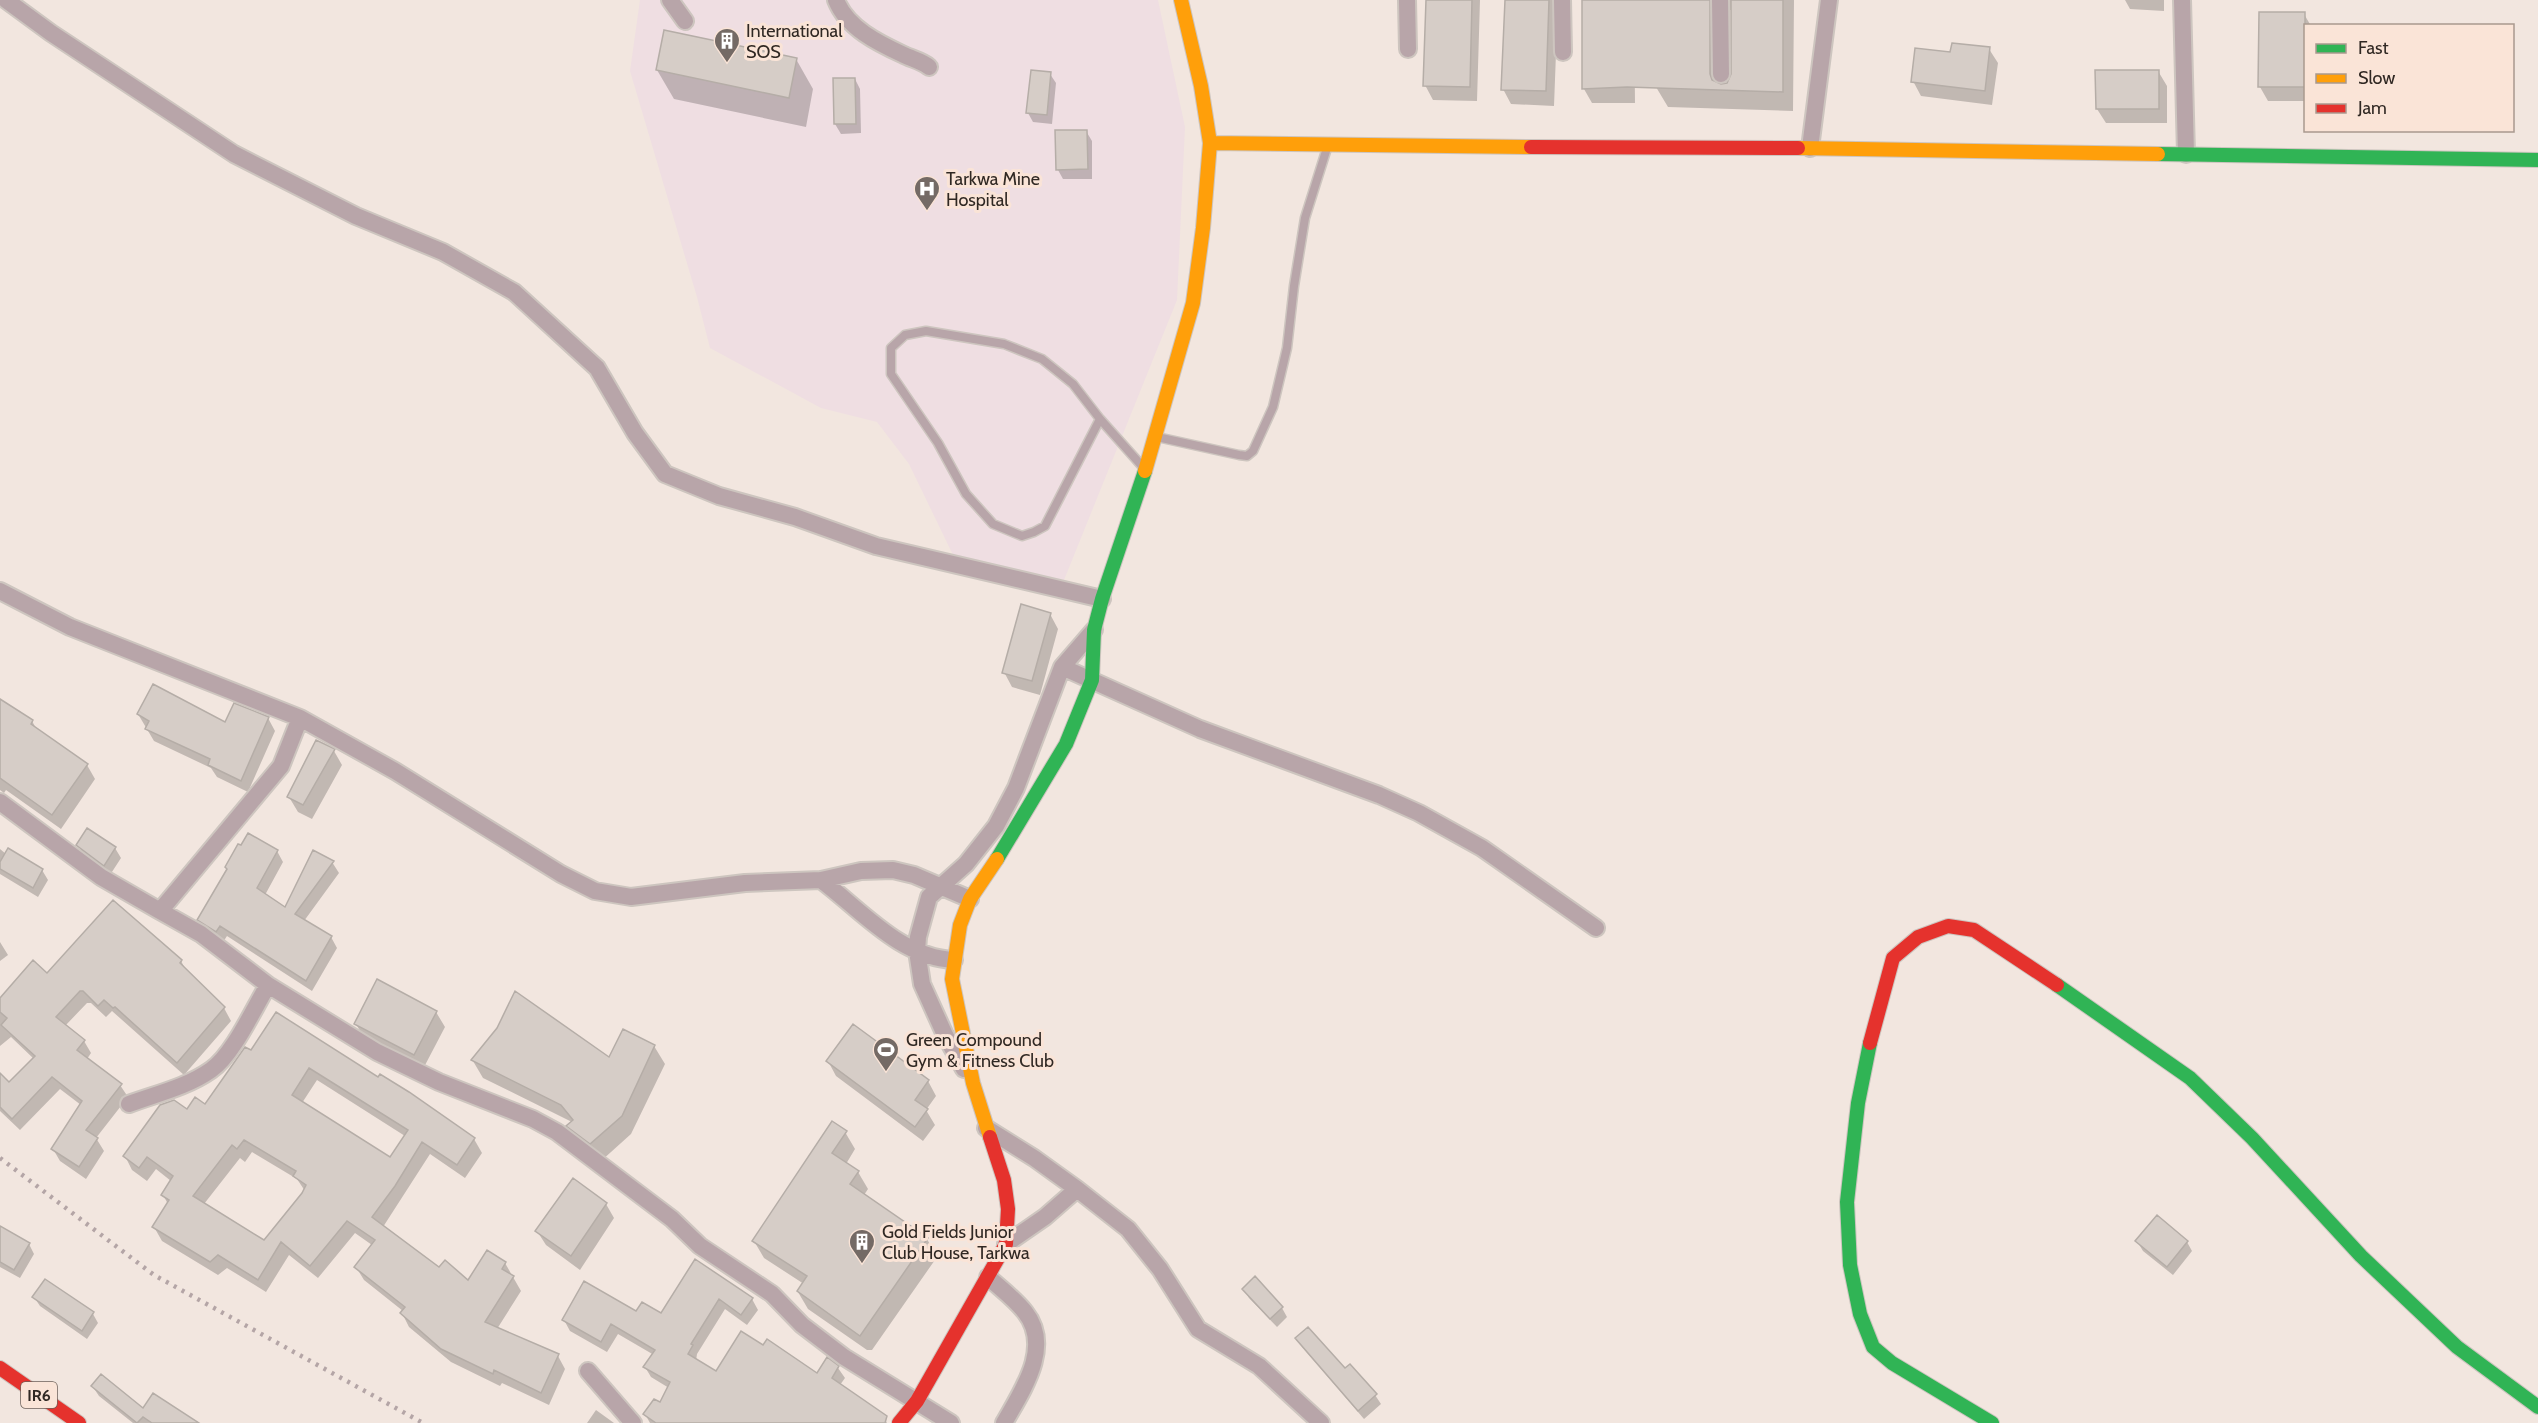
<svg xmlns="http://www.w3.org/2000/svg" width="2538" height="1423" font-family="Cabin,sans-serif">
<rect width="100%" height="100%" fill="#f2e6df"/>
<!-- medical -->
<path fill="#efdee2" d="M640 0H1158L1185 127 1177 300 1064 580 954 557 909 464 877 422 821 408 710 348 697 297 630 71Z"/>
<!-- shadow -->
<path fill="#0003" fill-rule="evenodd" d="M1427 0H1480L1477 101 1433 100 1425 85Z
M1506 0H1558L1554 106 1511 104 1503 89Z
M1583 0H1634L1635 103H1592L1584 89Z
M1658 0H1794L1793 111 1668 107 1656 87ZM1726 10H1732L1733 74 1728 84 1721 86 1720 21Z
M2125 0H2164V11L2130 9Z
M2304 14 2311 26H2306V101H2268L2260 87Z
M1989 49 1998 63 1992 105 1921 96 1913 81 1952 54Z
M796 59 813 89 806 127 674 99 657 70Z
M2158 71 2167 86V123H2106L2097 109Z
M1050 74 1056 83 1052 124 1033 122 1028 113Z
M855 79 860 89 861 133 841 134 835 124V80Z
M1086 131 1092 141V179H1063L1058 170Z
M1050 614 1058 629 1040 695 1012 687 1004 672Z
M0 700 32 721 37 730 87 765 95 779 61 829 6 790 4 793 0 790Z
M138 714 226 724 268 718 275 731 248 792 217 777 211 768 154 741Z
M334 751 342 765 312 819 298 812 289 797Z
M88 830 115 848 121 858 110 875 83 855 78 845Z
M0 849 6 854 9 850 42 870 48 880 38 897 0 874Z
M277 851 283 862 265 895 285 909 332 862 339 873 304 921 331 937 337 948 312 991 227 936 223 942 205 931 199 920Z
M0 942 8 955 0 961Z
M181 961 187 972 224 1008 231 1021 184 1075 112 1011 106 1017 91 1003H87L65 1026 84 1041 91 1053 87 1059 120 1085 128 1097 96 1138 104 1151 86 1179 60 1161 53 1149 81 1105 60 1089 20 1130 0 1111V1075L9 1084 34 1059 11 1037 0 1046V1000L47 975Z
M436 1012 445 1027 423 1069 364 1038 356 1024Z
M276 1014 474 1139 482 1153 465 1178 430 1154 383 1227 439 1269 469 1282 505 1263 521 1291 497 1329 558 1356 565 1369 549 1405 502 1383 500 1386 451 1362 409 1327 402 1313 403 1311 364 1280 356 1267 372 1245 355 1233 318 1278 289 1255 266 1292 227 1268 218 1275 162 1241 154 1227 168 1204 163 1195 171 1181 156 1169 147 1181 132 1170 125 1156 187 1111 205 1106 251 1053ZM317 1080 405 1136 390 1159 302 1103ZM252 1152 297 1179 305 1191 264 1242 204 1204 240 1158 245 1162Z
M854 1026 928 1081 936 1096 926 1110 935 1125 923 1141 836 1076 828 1061Z
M654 1046 665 1064 631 1134 601 1161 578 1143 568 1126 572 1122 483 1078 473 1061 610 1059Z
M845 1132 855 1149 846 1164 858 1172 868 1189 864 1195 927 1239 937 1257 872 1350H867L808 1309 798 1292 804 1284 764 1258 754 1241Z
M606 1204 614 1218 580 1270 546 1245 537 1231Z
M0 1227 29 1244 34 1254 20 1278 0 1267Z
M2137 1241 2187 1242 2192 1251 2173 1275 2143 1251Z
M696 1261 752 1299 758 1310 747 1325 725 1309 697 1354 696 1361 717 1373 763 1347 818 1375 827 1359 838 1368 845 1378 840 1385 882 1415 887 1423H650L645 1414 660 1404 669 1388 651 1377 645 1367 654 1355 618 1334 607 1352 570 1331 564 1320 637 1313 662 1315Z
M1255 1279 1282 1308 1287 1317 1277 1327 1249 1298 1244 1289Z
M34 1297 93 1314 98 1323 87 1339 40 1306Z
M1297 1338 1345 1370 1375 1395 1381 1404 1364 1419 1303 1348Z
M93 1387 143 1410 191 1423H133L99 1396Z
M596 1410 614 1423H587Z"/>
<!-- building -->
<path fill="#d6cdc7" stroke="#b5ada7" stroke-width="1.5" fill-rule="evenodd" d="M1426 0H1472L1470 87 1423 86Z
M1505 0H1549L1546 91 1501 90Z
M1582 0H1710V74L1712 80 1721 84 1727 83 1731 74V0H1783V92L1627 87 1582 89Z
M2259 12H2305V87H2258Z
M664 30 797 58 789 98 656 70Z
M1952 43 1990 47 1985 91 1911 82 1915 48 1950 52Z
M1031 70 1051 72 1047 115 1026 113Z
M2095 70H2159V109H2096Z
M833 78H855L856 124H834Z
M1055 130H1087L1088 169 1056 170Z
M1021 604 1051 613 1032 681 1002 673Z
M153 684 225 722 234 703 269 717 241 781 208 765 210 759 145 729 149 721 137 714Z
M0 699 33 720 31 724 88 764 52 815 0 778Z
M316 740 335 749 303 805 287 797Z
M87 828 116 847 104 866 76 845Z
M248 833 278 850 257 888 285 907 313 850 334 861 295 914 332 936 306 981 220 926 216 932 197 920 227 869 225 867 238 844 241 845Z
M8 848 43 869 33 888 0 869V862Z
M113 900 182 960 180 963 225 1007 177 1063 115 1007 113 1008 104 1000 98 1006 83 991H80L56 1017 85 1040 77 1050 122 1084 86 1130 98 1138 79 1167 51 1149 82 1101 52 1077 12 1119 0 1107V1073L9 1082 35 1056 1 1025 7 1018 0 1012V998L33 960 47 973Z
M377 979 437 1011 414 1055 354 1024Z
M515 991 609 1057 623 1029 655 1045 622 1116 590 1144 566 1126 573 1120 561 1105 471 1060 497 1028Z
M276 1012 378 1077 380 1074 409 1092 475 1138 457 1165 422 1142 395 1186 372 1217 439 1267 445 1260 468 1280 487 1250 506 1262 502 1269 514 1276 485 1322 559 1354 541 1393 494 1370 493 1374 441 1349 400 1313 405 1307 354 1267 375 1240 347 1221 310 1266 281 1242 258 1280 218 1255 210 1262 152 1227 169 1200 161 1195 173 1176 147 1157 139 1168 123 1156 160 1105 174 1100 187 1109 195 1097 205 1104 245 1047 251 1050ZM309 1068 408 1130 390 1157 292 1095ZM244 1140 296 1171 293 1176 306 1185 302 1193 264 1240 193 1196 232 1145 237 1149Z
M853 1024 929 1080 915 1100 928 1109 915 1127 826 1061Z
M832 1121 847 1131 832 1153 859 1171 850 1184 928 1238 860 1336 797 1291 807 1276 752 1241Z
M573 1178 607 1203 571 1256 535 1231Z
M2157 1215 2188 1241 2167 1267 2135 1241Z
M0 1226 30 1243 14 1270 0 1262Z
M695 1259 753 1298 741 1315 719 1299 691 1344 693 1345 688 1354 716 1371 741 1331 763 1345 767 1339 817 1373 827 1357 839 1366 832 1378 887 1416 885 1423H656L643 1414 654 1399 660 1402 670 1382 643 1367 655 1350 611 1324 601 1342 562 1320 584 1281 636 1311 642 1302 661 1313Z
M1255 1276 1283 1307 1270 1319 1242 1289Z
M45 1279 94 1312 82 1331 32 1297Z
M1308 1327 1345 1368 1350 1364 1377 1394 1358 1411 1295 1338Z
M101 1374 143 1408 153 1393 199 1423H152L143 1417 137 1423 91 1386Z"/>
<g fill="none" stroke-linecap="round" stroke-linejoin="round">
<defs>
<path id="lane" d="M1100 419 1045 526 1034 532 1022 536 993 524 966 494 938 443 891 374V348L905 335 926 331 1004 344 1042 359 1073 384 1100 419 1142 466
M1157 437 1239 455 1247 456 1253 451 1273 407 1287 348 1294 286 1305 218 1327 148"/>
<path id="street" d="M6 0 51 33 234 154 356 216 443 252 514 292 597 368 635 433 665 474 719 496 795 517 876 546 1102 599
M670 0 685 21
M836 0C847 28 878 43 904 55 912 59 922 61 929 67
M1407 0 1408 49
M1562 0 1563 52
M1720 0 1721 74
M2182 0 2186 154
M1810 148 1829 0
M0 591 70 627 300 718 395 771 561 874 595 891 631 897 745 883 821 880 861 871 893 870 914 875 970 899
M1062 667 1200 729 1379 795 1419 813 1482 848 1596 928
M0 802 101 877 160 911 281 766 300 718
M821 880C861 910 901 958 954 960
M160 911 201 934 268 985 377 1052 439 1082 533 1119 557 1132 672 1219 700 1246 772 1294 802 1325 844 1357 951 1423
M964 1069 945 1035 922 984 917 951 918 937 929 897 966 864 996 826 1016 788 1062 667 1094 630
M129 1104C156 1094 187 1087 211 1070 233 1055 254 1008 268 985
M986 1128 1034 1158 1077 1189
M1006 1244 1045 1217 1077 1189 1128 1229 1160 1269 1198 1329 1259 1366 1321 1423
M988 1277C1000 1288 1015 1299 1025 1312 1053 1347 1022 1391 1004 1423
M588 1371 633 1423"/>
<path id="fast" d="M2158 154 2538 160
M997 859 1066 744 1092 680 1094 630 1102 599 1145 471
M2057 985 2190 1078 2252 1138 2361 1256 2457 1347 2538 1407
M1870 1043 1858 1103 1847 1202 1850 1265 1860 1314 1873 1347 1892 1363 1992 1423"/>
<path id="slow" d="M1210 143 1531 147
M1798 148 2158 154
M1145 471 1193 303 1203 228 1210 143 1201 86 1181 0
M990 1137 973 1083 952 979 960 925 970 899 997 859"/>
<path id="jam" d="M1531 147 1798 148
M1870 1043 1893 958 1918 937 1948 926 1974 930 2057 985
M0 1368 79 1423
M899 1423 917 1401 1006 1244 1008 1209 1004 1180 990 1137"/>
</defs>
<!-- lane casing -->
<use href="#lane" stroke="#cdc5bf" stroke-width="11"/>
<!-- street casing -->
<use href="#street" stroke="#cdc5bf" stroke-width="20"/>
<!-- fast casing -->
<use href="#fast" stroke="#cdc5bf" stroke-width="16"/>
<!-- slow casing -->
<use href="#slow" stroke="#cdc5bf" stroke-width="16"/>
<!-- jam casing -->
<use href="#jam" stroke="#cdc5bf" stroke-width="16"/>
<!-- lane -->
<use href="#lane" stroke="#b8a5a9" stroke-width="8"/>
<!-- street -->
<use href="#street" stroke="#b8a5a9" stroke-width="16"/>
<!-- fast -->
<use href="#fast" stroke="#30b455" stroke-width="14"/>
<!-- slow -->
<use href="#slow" stroke="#ff9f0a" stroke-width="14"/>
<!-- jam -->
<use href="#jam" stroke="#e5322d" stroke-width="14"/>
<!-- rail -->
<path stroke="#b4a5a6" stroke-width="4.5" stroke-dasharray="3 6" stroke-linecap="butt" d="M0 1158 154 1275 423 1423"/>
</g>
<!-- icons -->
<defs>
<symbol id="building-pin" viewBox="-11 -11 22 30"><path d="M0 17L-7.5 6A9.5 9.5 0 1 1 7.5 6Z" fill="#746a65" stroke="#fae4d7"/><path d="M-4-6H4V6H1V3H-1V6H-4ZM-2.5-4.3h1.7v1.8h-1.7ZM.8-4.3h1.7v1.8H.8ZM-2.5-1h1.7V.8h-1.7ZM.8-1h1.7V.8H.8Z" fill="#fff"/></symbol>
<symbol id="hospital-pin" viewBox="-11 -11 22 30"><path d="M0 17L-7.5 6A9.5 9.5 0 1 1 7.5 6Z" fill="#746a65" stroke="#fae4d7"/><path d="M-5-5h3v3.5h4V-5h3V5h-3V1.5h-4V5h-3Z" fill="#fff"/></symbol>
<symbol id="stadium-pin" viewBox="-11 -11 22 30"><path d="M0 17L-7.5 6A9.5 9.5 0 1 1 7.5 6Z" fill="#746a65" stroke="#fae4d7"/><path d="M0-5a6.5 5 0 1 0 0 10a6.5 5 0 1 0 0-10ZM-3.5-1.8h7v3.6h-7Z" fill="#fff"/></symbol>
</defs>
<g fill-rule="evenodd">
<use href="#building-pin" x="712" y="26" width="30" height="40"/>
<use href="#hospital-pin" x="912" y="174" width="30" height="40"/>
<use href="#stadium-pin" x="871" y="1035" width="30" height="40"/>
<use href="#building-pin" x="847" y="1227" width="30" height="40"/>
</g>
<g text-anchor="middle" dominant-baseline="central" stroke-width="6" stroke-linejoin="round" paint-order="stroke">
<!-- shield labels -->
<rect fill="#fae4d7" stroke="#6d6059" stroke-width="1.5" x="21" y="1382" width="36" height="26" rx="4.5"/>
<g font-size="16" font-weight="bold" fill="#302823">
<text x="39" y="1395">IR6</text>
</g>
<!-- poi labels -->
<g font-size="18" fill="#302823" stroke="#fae4d7" text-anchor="start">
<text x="746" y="31">International<tspan x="746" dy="21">SOS</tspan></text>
<text x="946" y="179">Tarkwa Mine<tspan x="946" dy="21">Hospital</tspan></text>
<text x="906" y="1040">Green Compound<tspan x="906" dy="21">Gym &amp; Fitness Club</tspan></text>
<text x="882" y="1232">Gold Fields Junior<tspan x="882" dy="21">Club House, Tarkwa</tspan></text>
</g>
</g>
<!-- legend -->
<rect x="2304" y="24" width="210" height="108" fill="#fae4d7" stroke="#a9998f" stroke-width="1.5"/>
<rect x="2316" y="44" width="30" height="9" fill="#30b455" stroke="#a9998f" stroke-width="1.5"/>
<text x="2358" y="54" font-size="18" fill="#302823">Fast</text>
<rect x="2316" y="74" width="30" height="9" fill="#ff9f0a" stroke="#a9998f" stroke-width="1.5"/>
<text x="2358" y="84" font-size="18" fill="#302823">Slow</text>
<rect x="2316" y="104" width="30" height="9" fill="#e5322d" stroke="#a9998f" stroke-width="1.5"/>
<text x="2358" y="114" font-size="18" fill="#302823">Jam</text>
</svg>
